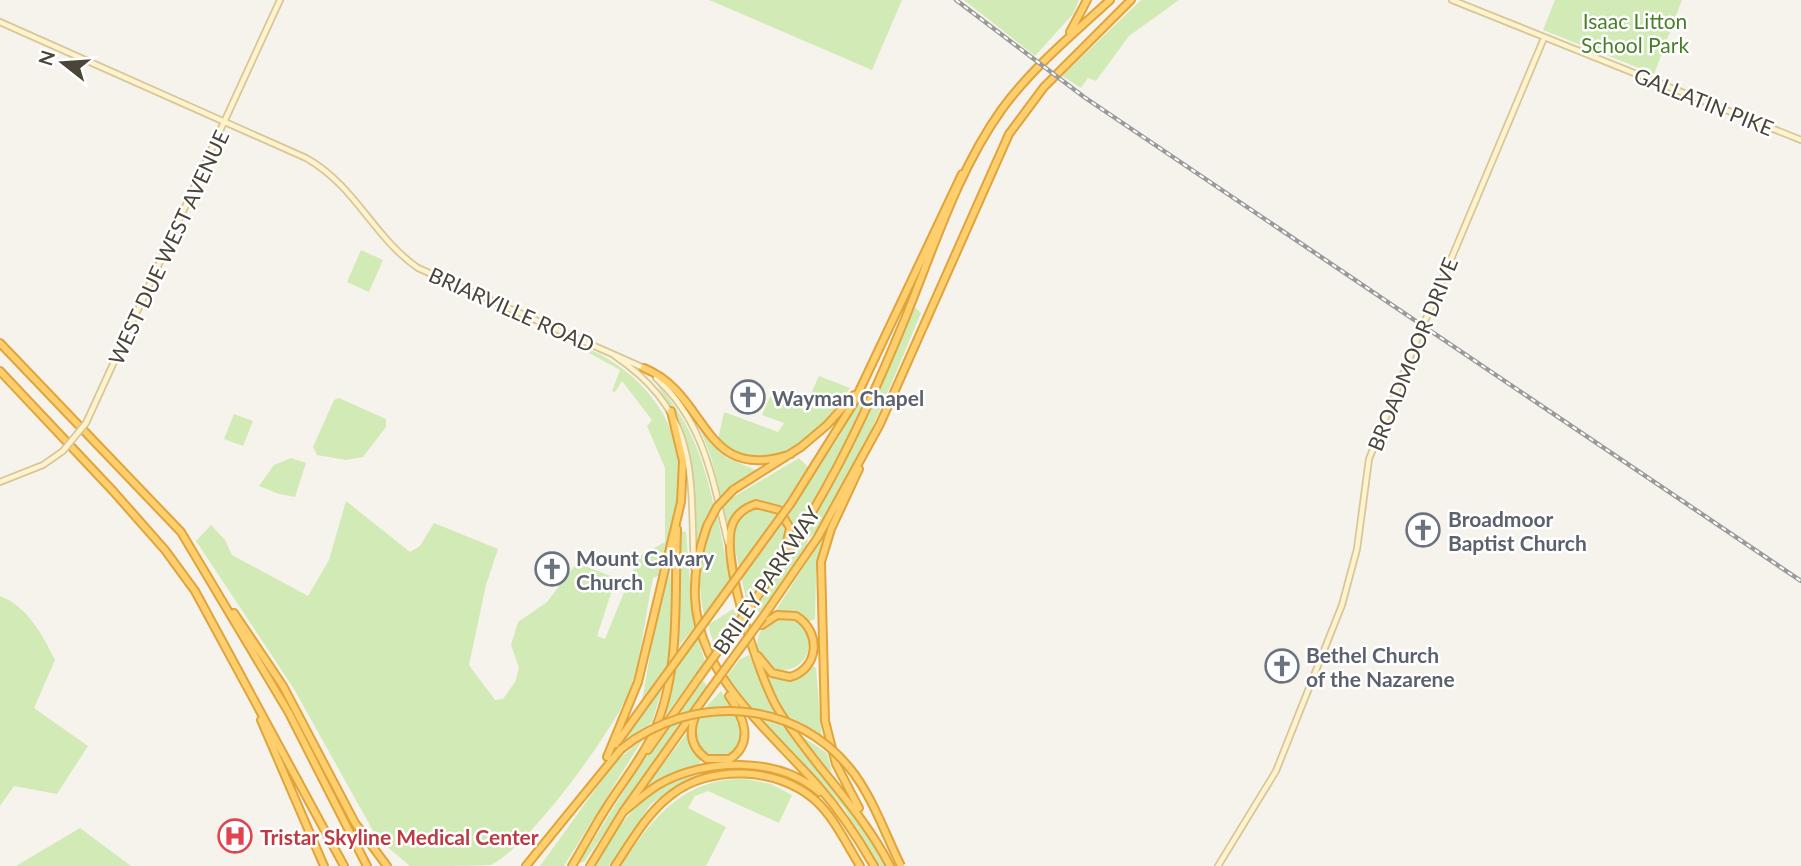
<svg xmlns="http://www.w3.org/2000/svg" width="1801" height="866" font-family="Lato,sans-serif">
<rect width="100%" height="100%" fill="#f6f3ec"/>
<!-- green -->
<path fill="#d2eab5" d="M709 0H902L872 70Z
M964 0H1079L1073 14 1035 56Z
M1141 0H1179L1129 36 1096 81 1088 78 1081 88 1062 76Z
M1555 0H1682L1654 74 1543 30Z
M361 250 383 260 369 292 347 282Z
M915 307 921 313C904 352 838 521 809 538L807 531 858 436Z
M591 350C640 372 680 419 679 475 679 508 667 543 660 575L653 578C645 615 642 657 629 692 616 727 524 853 490 865 476 866 428 866 410 866L377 838 294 689 196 541 211 525 225 540 232 555 308 596 329 560 346 501 410 552 420 546 434 523 498 549 486 585 469 665 495 700 503 699 515 682 519 668 511 645 518 622 547 602 577 563 616 578 597 636 605 639 639 556 665 542V468L647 426 652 420 622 381 615 392 612 391 620 370 589 353Z
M819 376 850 388C818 434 775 487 718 440L724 412 778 432 784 423 762 415 770 397 792 391 810 396Z
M655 381C689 419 703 457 714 506L704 522 696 551 689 455 678 422Z
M861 397 866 401C845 450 820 497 792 541V529L786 515 837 440Z
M339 398 386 419V427L363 457 346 460 317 455 313 447 334 400Z
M234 414 253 421 243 446 224 439Z
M700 429 727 458 756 470 721 497 711 457Z
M291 458 306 463 295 497 279 494 259 486 274 465Z
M799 458 808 467 780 510C757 494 740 507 728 526L723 507 730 499Z
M764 508 777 514 739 567C733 544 727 506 764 508Z
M717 515 730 579 704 615C696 581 700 546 717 515Z
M783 519C792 539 765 590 746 598L741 577Z
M680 531 686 532 694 628 678 647Z
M825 534 816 575 815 619 807 622 792 613H774Z
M805 538 808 540 805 550 760 616 757 606Z
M670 572 673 610 668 664 642 700 657 616Z
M0 596C28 607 42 634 55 660L34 708 88 746 57 794 14 786 0 806Z
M733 609 738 617 719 643 713 641 708 625Z
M757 644a26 26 0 1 1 52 0a26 26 0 1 1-52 0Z
M697 637 705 661 663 719 673 670Z
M749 655 777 717 753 710 727 676 740 659Z
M813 666 816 668 822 740 790 721 768 680V677C789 682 796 676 813 666Z
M703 680 708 688 690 712 678 715Z
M664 683 652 722 621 745 620 744Z
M721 691 733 708 704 709Z
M721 715 738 716 741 742 728 757H708L695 741 698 718Z
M762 720 785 727 858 819 885 866H879L844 808Z
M682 722 584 862 579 863 635 773 669 726Z
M690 729 691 744 701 759 698 768 675 773 650 786 648 784Z
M800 735 827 753 832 772 828 769Z
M643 739 564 866H540L615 762Z
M708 773 681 783 651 804 609 866H594C625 815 646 784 708 773Z
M746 779 771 784 792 795 779 823 708 791 695 796 688 808 726 827 706 866H621C652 818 684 777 746 779Z
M80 828 131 866H16Z"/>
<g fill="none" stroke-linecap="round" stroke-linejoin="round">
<defs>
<path id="secondary" d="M1452 0 1801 140
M0 22 306 158C356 186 373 237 418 268L644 368
M1428 314 1544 38
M615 356C701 415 690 476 694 568
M656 378C705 422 713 482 728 543
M86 423 280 0
M0 482 43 465 63 451
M1218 866 1276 771 1342 605 1357 549 1369 459 1421 330"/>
<path id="highway" d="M1070 32 1087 0
M0 343 181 532 289 713 367 866
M644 368C710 395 701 485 791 454
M0 371 113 491 165 550 195 591 344 866
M733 490 801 447 827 425 854 395
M791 503 853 404 962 174
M707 526C663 650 747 706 819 787 840 811 858 838 874 866
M784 555 790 528 779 510 756 504C744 508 734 516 731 529 723 564 759 678 778 709 812 765 860 807 890 866
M757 597C820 509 861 426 902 326 932 254 956 173 1002 109 1032 68 1073 34 1110 0
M234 613 283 686 355 823 387 866
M763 617 818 537 880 424 1009 134 1044 87 1131 0
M758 656 772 673 790 677C820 668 821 631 796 616L777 615 762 625
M697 712C688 731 690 747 707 759H730C755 742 743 716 729 696
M261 720 324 866
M616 744 647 701
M648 750 700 676
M607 757 638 682 681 502 683 461 671 411
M859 808 836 764 825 721 821 562 831 529 859 469
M623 812C634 803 645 793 658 785 704 758 778 756 819 792
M600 818C616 790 638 765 652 736 682 672 674 598 677 529
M526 866 621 749
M572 866 601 816
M590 866 623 812 709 691
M615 866C631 842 647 813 671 795 710 764 778 767 815 800 834 817 847 845 860 866"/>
</defs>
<!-- secondary casing -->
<use href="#secondary" stroke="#d6c79b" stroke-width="8"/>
<!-- highway casing -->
<use href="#highway" stroke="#e0a43c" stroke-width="10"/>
<!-- secondary -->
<use href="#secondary" stroke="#fff3cd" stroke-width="4.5"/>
<!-- highway -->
<use href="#highway" stroke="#ffcf6e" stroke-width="6"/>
<defs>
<path id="rail" d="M956 0 1084 97 1801 581"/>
</defs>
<!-- rail casing -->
<use href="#rail" stroke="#9a9a9a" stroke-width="4.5"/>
<!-- rail -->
<use href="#rail" stroke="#fff" stroke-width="2" stroke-dasharray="5" stroke-linecap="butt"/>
<defs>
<path id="secondary-bridge" d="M1421 330 1428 314
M63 451 86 423"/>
<path id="highway-bridge" d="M707 526 717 507 733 490
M700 676 757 597
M709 691 763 617
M647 701 791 503
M621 749C692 692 799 698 855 775 875 803 886 836 901 866"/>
</defs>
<!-- secondary-bridge casing -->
<use href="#secondary-bridge" stroke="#d6c79b" stroke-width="8" stroke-linecap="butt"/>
<!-- highway-bridge casing -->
<use href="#highway-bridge" stroke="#e0a43c" stroke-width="10" stroke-linecap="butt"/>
<!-- secondary-bridge -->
<use href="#secondary-bridge" stroke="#fff3cd" stroke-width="4.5"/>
<!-- highway-bridge -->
<use href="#highway-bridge" stroke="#ffcf6e" stroke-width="6"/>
</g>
<!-- icons -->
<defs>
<symbol id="church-ring" viewBox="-11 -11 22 22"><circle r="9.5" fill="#fff" stroke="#6b7280" stroke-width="1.5"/><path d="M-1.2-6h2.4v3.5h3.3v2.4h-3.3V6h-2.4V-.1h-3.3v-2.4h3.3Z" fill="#6b7280"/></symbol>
<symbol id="hospital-ring" viewBox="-11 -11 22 22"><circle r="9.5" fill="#fff" stroke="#e0444e" stroke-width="1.5"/><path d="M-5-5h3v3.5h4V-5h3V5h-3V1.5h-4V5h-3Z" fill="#e0444e"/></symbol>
</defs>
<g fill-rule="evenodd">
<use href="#church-ring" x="729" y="378" width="38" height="38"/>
<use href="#church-ring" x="1404" y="511" width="38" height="38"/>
<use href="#church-ring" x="533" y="550" width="38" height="38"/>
<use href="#church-ring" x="1263" y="647" width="38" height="38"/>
<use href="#hospital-ring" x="216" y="817" width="38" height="38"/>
</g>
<g text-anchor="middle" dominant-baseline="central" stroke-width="5" stroke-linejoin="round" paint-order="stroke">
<!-- park labels -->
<g font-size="21" fill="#4a7f2a" stroke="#fff">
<text x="1635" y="20">Isaac Litton<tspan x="1635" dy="24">School Park</tspan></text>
</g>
<!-- street labels -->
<g font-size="21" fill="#4b4439" stroke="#fff">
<text transform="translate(1704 101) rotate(22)">GALLATIN PIKE</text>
<text transform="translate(168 247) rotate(-65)">WEST DUE WEST AVENUE</text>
<text transform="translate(512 309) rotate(24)">BRIARVILLE ROAD</text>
<text transform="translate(1412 354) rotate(-68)">BROADMOOR DRIVE</text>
<text transform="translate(766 580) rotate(-56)">BRILEY PARKWAY</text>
</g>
<!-- worship labels -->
<g font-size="21" font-weight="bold" fill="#5b616d" stroke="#fff" text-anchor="start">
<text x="772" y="397">Wayman Chapel</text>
<text x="1448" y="518">Broadmoor<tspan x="1448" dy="24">Baptist Church</tspan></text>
<text x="576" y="557">Mount Calvary<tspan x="576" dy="24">Church</tspan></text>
<text x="1306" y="654">Bethel Church<tspan x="1306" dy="24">of the Nazarene</tspan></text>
</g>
<!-- health labels -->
<g font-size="21" font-weight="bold" fill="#be3a42" stroke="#fff" text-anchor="start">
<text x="260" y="836">Tristar Skyline Medical Center</text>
</g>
</g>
<!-- north arrow -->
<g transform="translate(63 63) rotate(287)" stroke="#ffffff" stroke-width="5" paint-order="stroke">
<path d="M0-5L12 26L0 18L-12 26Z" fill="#4b4439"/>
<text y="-10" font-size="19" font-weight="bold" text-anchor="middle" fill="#4b4439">N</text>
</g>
</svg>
